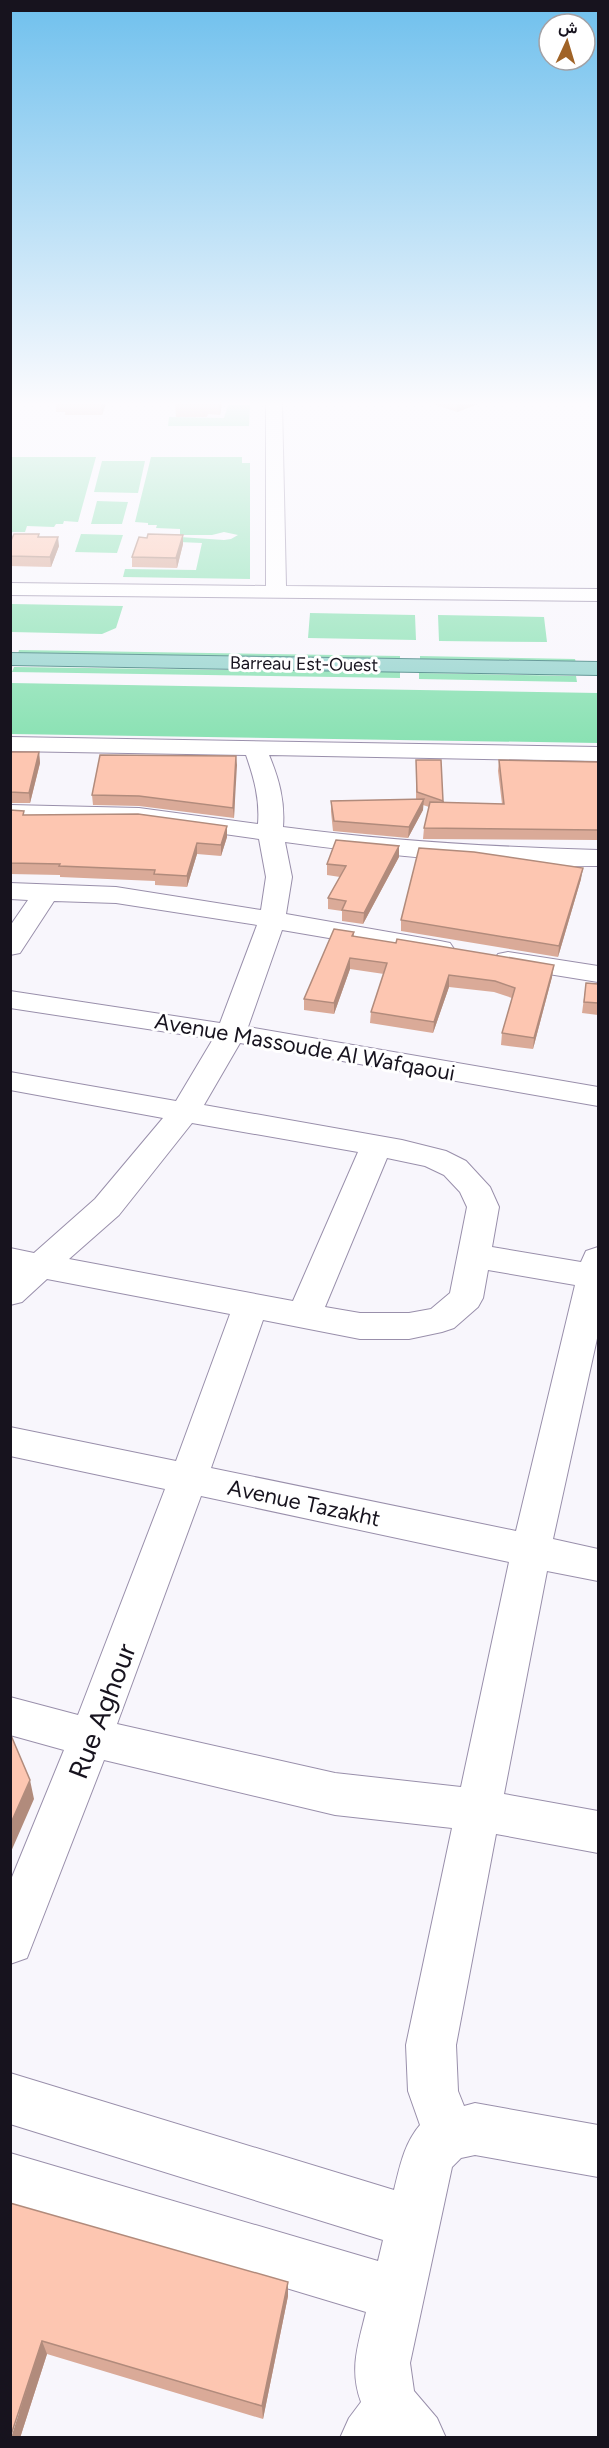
<svg xmlns="http://www.w3.org/2000/svg" width="609" height="2448" font-family="Figtree,Vazirmatn,sans-serif">
<rect width="100%" height="100%" fill="#f8f6fc"/>
<!-- green -->
<path fill="#88e1b2" d="M228 405H250L249 426H168L169 417 224 418Z
M11 457H96L78 522 64 521 63 524H56L54 527 27 526 25 532H11Z
M151 457H242V463H250V579L123 577 125 569 196 570 202 543 179 542 180 537 224 540 231 539 238 535 224 532 212 535H180V529L156 528 157 525H148V523L135 522Z
M102 461H145L138 493 94 492Z
M97 501 128 502 122 524H91Z
M81 534 123 535 117 553 75 552Z
M11 604 123 606 116 628 102 634 11 632Z
M310 613 415 615 416 640 308 638Z
M438 615 544 617 547 642 439 641Z
M19 650 400 656V660L18 654Z
M420 656 575 659 576 663 420 660Z
M14 667 400 672V678L12 672Z
M419 673 576 676 577 682 419 679Z
M11 683 598 693V743L11 734Z"/>
<g fill="none" stroke-linecap="round" stroke-linejoin="round">
<defs>
<path id="minor" d="M266 404H282L286 586 598 589V601L10 595V583L266 586Z
M10 737 598 747V761L269 755C279 779 285 801 283 827 388 841 492 847 598 850V866C494 866 388 856 285 842L292 877 286 914 440 941 450 943 454 949 450 955 440 957 282 930 248 1027 598 1087V1106L240 1043 204 1105 402 1140 446 1151 466 1161 490 1187 499 1207 492 1247 581 1262 586 1251 598 1247V1334L553 1539 598 1549V1581L547 1571 504 1794 598 1811V1853L496 1834 456 2045 458 2091 464 2106 475 2103 598 2125V2177L475 2155 461 2158 452 2167 410 2363 414 2391 437 2418 446 2438H340L349 2418 361 2402C349 2369 358 2345 366 2312L10 2205V2153L378 2261 383 2240 10 2124V2073L394 2190C400 2166 404 2144 420 2125L408 2091 406 2045 452 1828 335 1815 104 1760 27 1958 10 1964V1882L64 1750 10 1735V1697L78 1715 165 1489 10 1456V1427L176 1461 230 1314 47 1279 22 1302 10 1305V1248L34 1253 95 1199 163 1118 10 1090V1072L176 1101 213 1039 10 1008V991L220 1023 257 925 116 903 54 901 20 953 10 955V926L28 900 10 899V883L116 887 261 910 266 877 259 839 139 822 10 819V805L139 808 258 824C260 799 254 778 246 755L10 751ZM192 1123 358 1152 293 1301 69 1259 119 1215ZM387 1158 425 1166 444 1175 460 1192 467 1207 450 1293 431 1309 409 1313H360L325 1307ZM488 1270 575 1285 516 1531 211 1468 263 1320 360 1339H409L442 1332 454 1328 478 1307 483 1298ZM201 1496 509 1562 461 1787 335 1773 117 1724Z
M508 952 598 966V982L498 966 494 960 498 954Z"/>
<path id="major" d="M10 653 598 662V675L10 665Z"/>
</defs>
<!-- minor casing -->
<use href="#minor" stroke="#998fab" stroke-width="2"/>
<!-- major casing -->
<use href="#major" stroke="#397c7a" stroke-width="2"/>
<!-- minor -->
<use href="#minor" fill="#fff" fill-rule="evenodd"/>
<!-- major -->
<use href="#major" fill="#94d3cd" fill-rule="evenodd"/>
</g>
<!-- wall -->
<path fill="#daaa98" d="M56 404H106L102 415H65V412H56Z
M175 404H222L220 415 208 414 207 417H176Z
M433 404H478L457 412Z
M39 534V537L59 546 51 567 10 566V543Z
M183 535V544L177 568 132 567V557L147 538Z
M10 752H39L40 763 30 803H10Z
M236 756 234 818 139 806 93 805 92 795Z
M416 760H441L443 803 502 804 498 771 499 760 598 762V840L423 839 424 828 429 807 423 805V810L408 838 333 831 331 812V801L416 799Z
M10 810 24 815 227 826V837L221 856 197 854 187 887 155 885V881L60 877V875L10 874Z
M399 846V857L363 924 342 921V911L328 909V898L340 877 327 875V864Z
M581 879 558 957 401 931V920Z
M354 932V937L552 977 533 1049 501 1045 502 1033 512 998 494 992 449 987 433 1033 370 1023 371 1012 384 974 350 969 334 1014 304 1010V999Z
M586 983 598 984V1015L582 1013Z
M10 2203 288 2296 263 2419 47 2354 20 2438Z"/>
<!-- shaded-wall -->
<path fill="#b18b7c" d="M101 404H106L102 415Z
M219 404H222L220 415Z
M457 404H478L457 412Z
M183 535V544L177 568 176 558Z
M58 537 59 546 51 567 50 557Z
M39 752 40 763 30 803 29 793Z
M236 756 237 765 234 818 233 808Z
M424 799 423 810 408 838 409 827Z
M227 826V837L221 856V845Z
M197 843V854L187 887V876Z
M399 846V857L363 924 364 913Z
M583 868 581 879 558 957 559 946Z
M350 958V969L334 1014V1003Z
M554 965 552 977 533 1049 534 1038Z
M449 975V987L433 1033 434 1022Z
M30 1780 34 1799 10 1854V1825Z
M288 2282V2296L263 2419 262 2406Z
M42 2341 47 2354 20 2438H11Z"/>
<!-- building -->
<path fill="#fdc6b1" stroke="#b18b7c" stroke-width="1.5" d="M14 534H39L38 537H58L50 557 10 556V543Z
M148 534 183 535 176 558 132 557 139 537 147 538Z
M10 752H39L29 793 10 792Z
M100 755 236 756 233 808 139 796 92 795Z
M416 760H441L443 801 417 792Z
M499 760 598 762V830L424 828 430 802 504 804Z
M424 799 409 827 334 821 331 801Z
M10 810 24 811 23 815 138 814 227 826 221 845 197 843 187 876 154 874 155 870 59 866 60 864 10 863Z
M336 840 399 846 364 913 342 910 346 901 328 898 346 866 327 864Z
M419 848 474 852 583 868 559 946 401 920Z
M334 929 354 932 352 936 396 943 397 939 554 965 534 1038 502 1033 515 988 495 981 449 975 434 1022 371 1012 387 963 350 958 334 1003 304 999Z
M586 983 598 984V1003L584 1002Z
M10 1733 30 1780 10 1825Z
M10 2203 288 2282 262 2406 42 2341 10 2438Z"/>
<!-- sky -->
<linearGradient id="sky" x2="0" y2="1"><stop stop-color="#6fc0ed"/><stop offset="0.54" stop-color="#fcfbfe"/><stop offset="1" stop-color="#fcfbfe" stop-opacity="0"/></linearGradient>
<rect width="609" height="747" fill="url(#sky)"/>
<g text-anchor="middle" dominant-baseline="central" stroke-width="6" stroke-linejoin="round" paint-order="stroke">
<!-- far-street labels -->
<g font-size="18" fill="#17131e" stroke="#fff">
<text transform="translate(304 664) rotate(1)">Barreau Est-Ouest</text>
</g>
<!-- street labels -->
<g font-size="22" fill="#17131e" stroke="#fff">
<text transform="translate(305 1047) rotate(10)">Avenue Massoude Al Wafqaoui</text>
<text transform="translate(304 1503) rotate(12)">Avenue Tazakht</text>
</g>
<!-- near-street labels -->
<g font-size="27" fill="#17131e" stroke="#fff">
<text transform="translate(102 1711) rotate(-69)">Rue Aghour</text>
</g>
</g>
<!-- border -->
<rect width="609" height="2448" fill="none" stroke="#17131e" stroke-width="24"/>
<!-- north arrow -->
<g transform="translate(567 42) rotate(4)"><circle r="28" fill="#ffffff" stroke="#a2a1a5" stroke-width="1.5"/>
<path d="M0-4.5L10 22L0 15L-10 22Z" fill="#a06327"/>
<text y="-9" font-size="16" font-weight="bold" text-anchor="middle" fill="#17131e">ش</text>
</g>
</svg>
